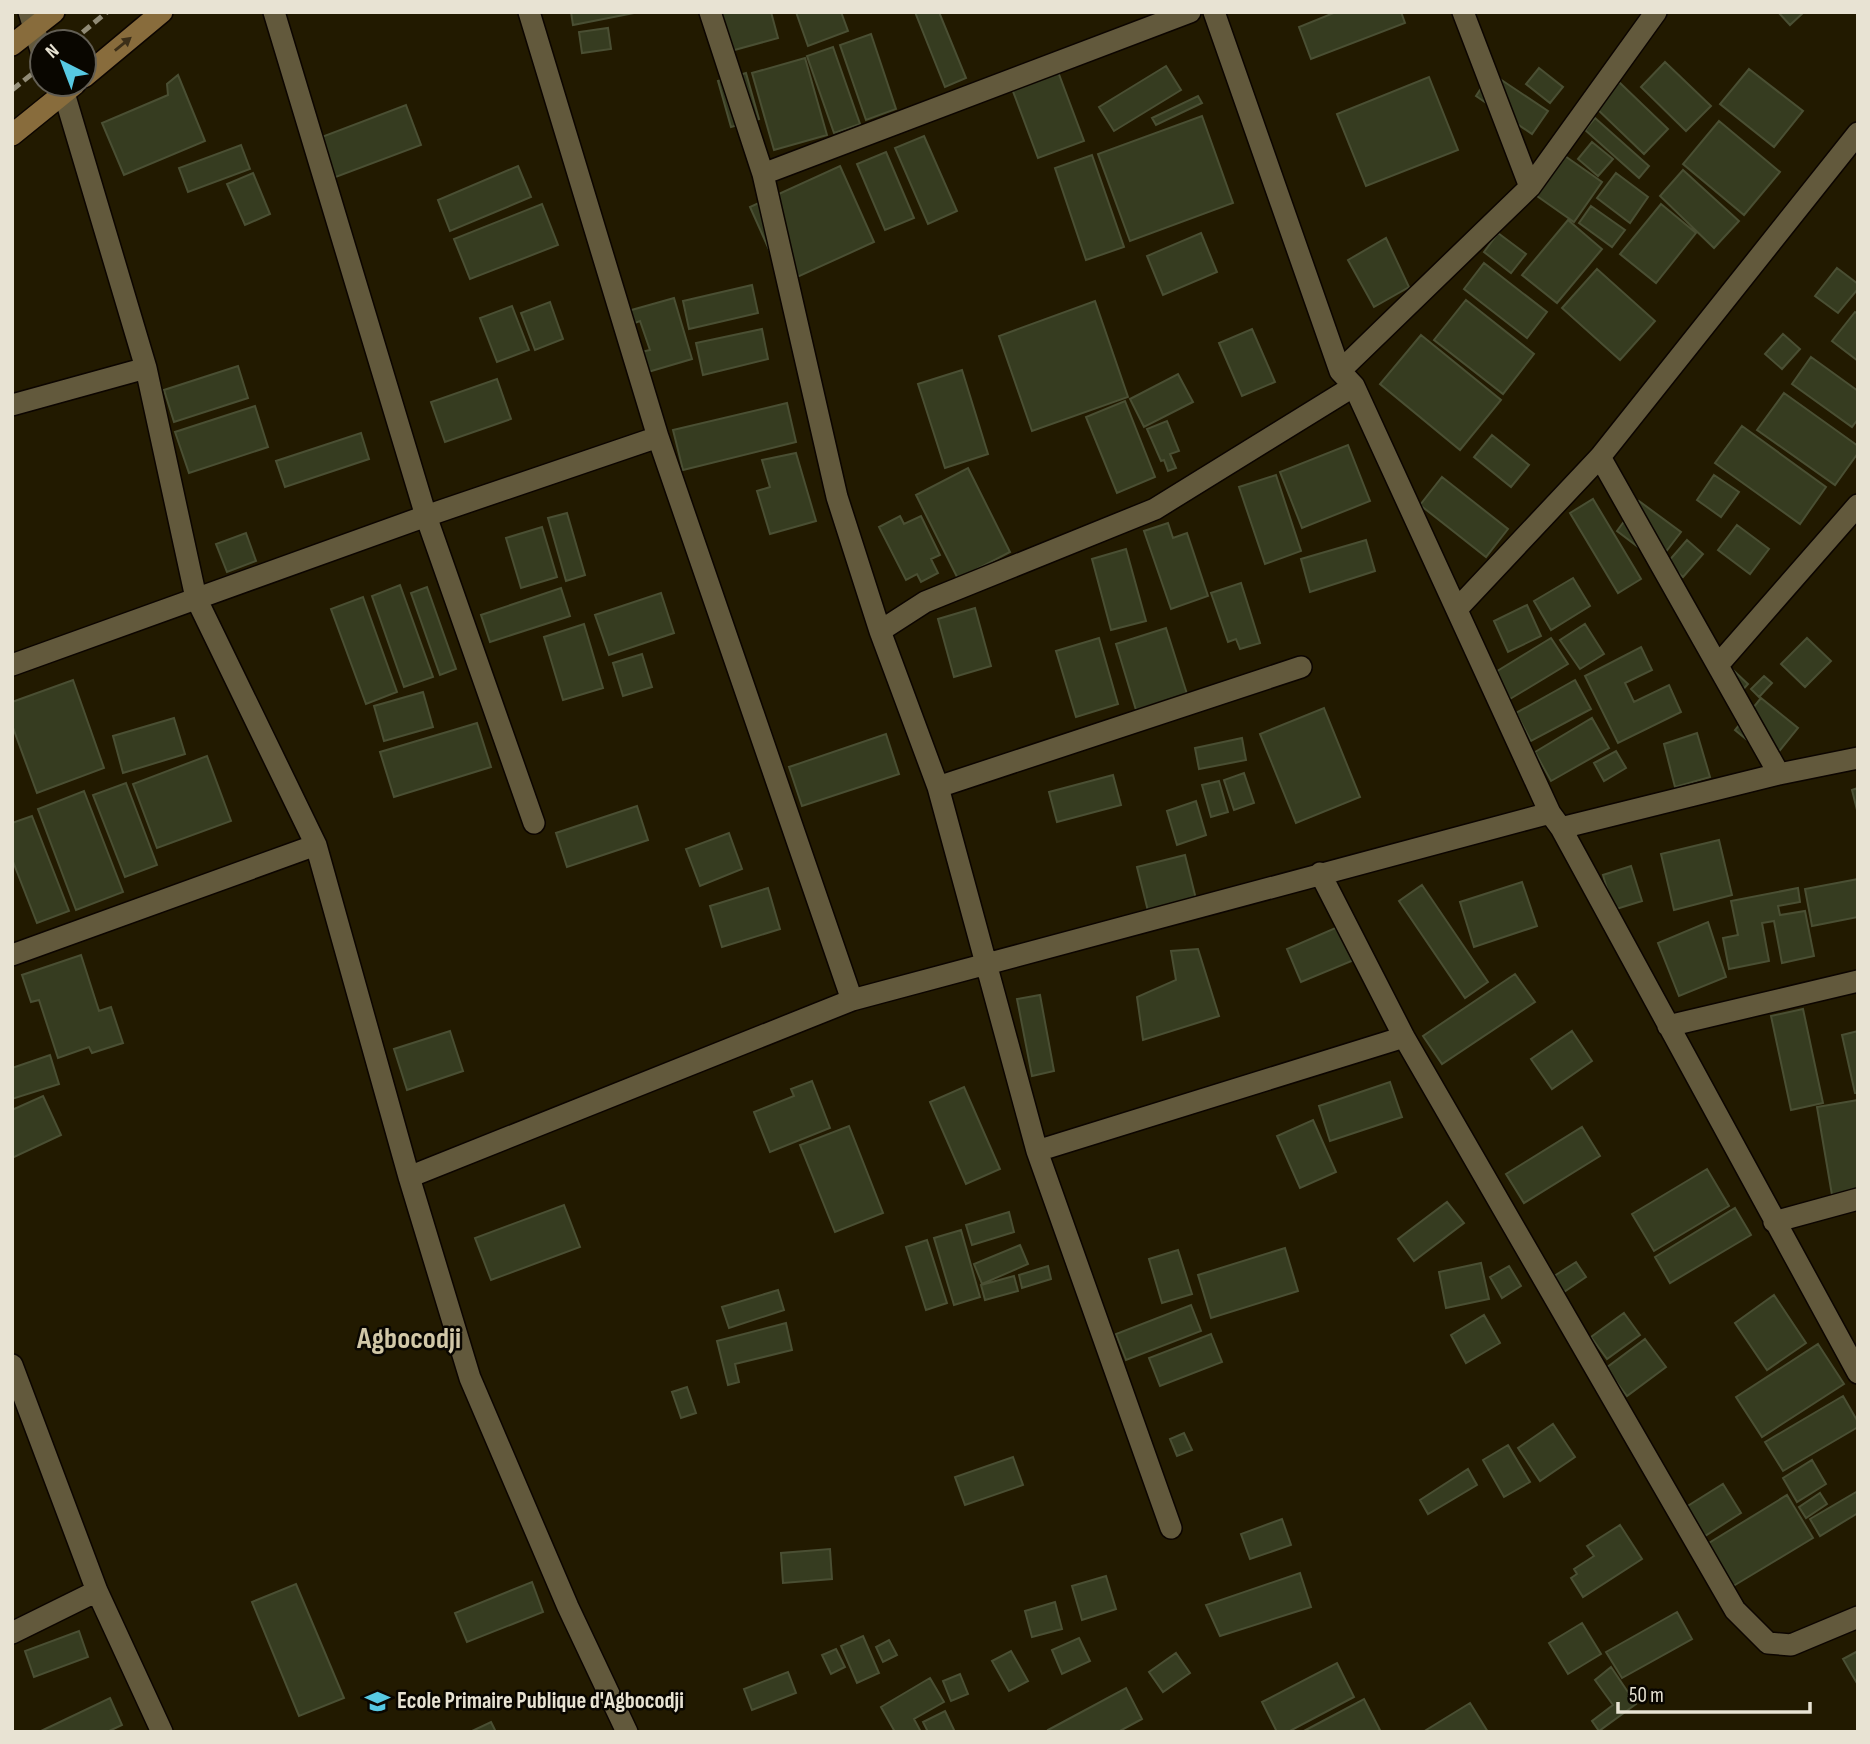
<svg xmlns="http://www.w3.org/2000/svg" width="1870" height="1744" font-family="'Sofia Sans Condensed',sans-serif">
<rect width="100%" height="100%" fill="#221a00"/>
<!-- building -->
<path fill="#363c20" stroke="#4a4f33" stroke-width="2" d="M571 12H639L573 25Z
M708 12H771L778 38 720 54Z
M796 12H841L848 31 808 46Z
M915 12H939L966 78 945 87Z
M1336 12H1401L1405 23 1311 59 1299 27Z
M1778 12H1804L1790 25Z
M608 28 611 49 582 53 579 32Z
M871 34 896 109 866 120 840 45Z
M833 47 860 124 834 133 807 56Z
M805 58 827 135 774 150 752 73Z
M1665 62 1711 106 1686 131 1641 87Z
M1166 66 1181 90 1114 131 1099 107Z
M1539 68 1563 87 1550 103 1526 84Z
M1057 69 1084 141 1038 158 1011 86Z
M1749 69 1803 111 1774 147 1720 104Z
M746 73 759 119 731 127 718 81Z
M1491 73 1548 111 1532 134 1476 96Z
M178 75 205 141 124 175 102 123 168 95 167 84Z
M1429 77 1458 150 1366 186 1337 114Z
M1619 82 1668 129 1644 154 1595 107Z
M1198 96 1202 103 1156 125 1152 118Z
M406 105 421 145 333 178 319 138Z
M1202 116 1233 203 1130 241 1098 154Z
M1595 118 1649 166 1639 178 1585 130Z
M1719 121 1780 172 1744 215 1683 164Z
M924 136 957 211 928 224 895 148Z
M1592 142 1613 159 1598 176 1578 159Z
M241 145 250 169 188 192 179 168Z
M886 152 914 218 885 230 857 164Z
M1092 155 1124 247 1086 260 1055 168Z
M1565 156 1602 182 1574 222 1537 196Z
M518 166 531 197 450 231 438 200Z
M840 166 874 242 784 283 750 207Z
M1683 170 1739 221 1714 248 1660 196Z
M253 173 270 214 245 225 227 184Z
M1616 173 1648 197 1630 223 1597 198Z
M542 204 558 245 470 279 454 239Z
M1661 204 1696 233 1656 283 1620 254Z
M1591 206 1625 230 1612 247 1579 223Z
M1568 220 1602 249 1557 303 1522 275Z
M1201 233 1217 272 1163 295 1147 256Z
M1498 233 1526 254 1511 273 1484 252Z
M1386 238 1409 287 1374 307 1348 260Z
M1484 263 1547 312 1527 338 1464 289Z
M1837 268 1858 284V289L1838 313 1815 296Z
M1597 269 1655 321 1620 360 1562 308Z
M752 285 758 313 689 329 683 301Z
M674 298 692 359 648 372 641 352 650 350 640 321 632 324 628 311Z
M1466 300 1534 354 1503 394 1434 340Z
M1095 301 1128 397 1032 431 999 336Z
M550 302 563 339 535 350 521 313Z
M512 306 529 350 497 362 480 318Z
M1855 312 1858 314V361L1832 341Z
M762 329 768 359 703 375 696 343Z
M1252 329 1275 382 1242 396 1219 343Z
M1783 334 1800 349 1782 369 1765 354Z
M1421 335 1501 400 1460 450 1380 384Z
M1811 357 1858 391V419L1852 427 1792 384Z
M238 366 248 398 174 422 164 390Z
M962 370 988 454 945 468 918 384Z
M1178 374 1193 402 1144 427 1130 399Z
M497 379 511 419 445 442 431 402Z
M1784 393 1858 446V453L1835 485 1757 430Z
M1125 401 1155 477 1117 493 1086 417Z
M787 403 796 442 683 470 673 430Z
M255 406 268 447 189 473 175 432Z
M1167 421 1179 451 1170 454 1176 468 1168 471 1164 460 1161 461 1147 429Z
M1742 426 1826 487 1800 524 1715 463Z
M361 433 369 459 285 487 276 461Z
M1492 435 1529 465 1511 487 1474 457Z
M1348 445 1370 501 1302 528 1280 472Z
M796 453 816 521 770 534 757 491 770 487 762 460Z
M968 468 1010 552 958 579 916 495Z
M1276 475 1301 551 1265 564 1239 487Z
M1714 475 1739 492 1721 517 1697 500Z
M1442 477 1508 529 1486 557 1420 505Z
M1593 499 1641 579 1618 593 1570 513Z
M1639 501 1681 532 1658 562 1617 531Z
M567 513 585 575 566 581 548 518Z
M900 516 904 524 921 516 940 555 931 559 938 573 921 582 917 574 906 580 879 527Z
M1168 523 1173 538 1187 533 1208 596 1171 609 1144 531Z
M1737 525 1769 549 1750 574 1718 550Z
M542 527 557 577 521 588 506 538Z
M246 533 256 561 227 572 216 544Z
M1366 540 1375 571 1310 592 1301 559Z
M1687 540 1703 554 1683 577 1667 563Z
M1126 549 1146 621 1111 630 1092 559Z
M1573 578 1590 606 1551 630 1534 601Z
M1241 583 1260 643 1240 649 1236 639 1228 642 1211 593Z
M400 585 433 677 404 687 372 596Z
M427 587 456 669 440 675 411 593Z
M561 588 570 616 490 642 481 615Z
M661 593 674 633 609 655 595 615Z
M363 597 397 692 366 704 331 609Z
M1527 605 1541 636 1508 652 1494 621Z
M975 608 991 666 954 677 938 619Z
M584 624 603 688 563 700 544 637Z
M1585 624 1604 654 1580 669 1560 640Z
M1166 628 1187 694 1136 710 1116 644Z
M1099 638 1118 704 1076 717 1056 651Z
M1551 638 1568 664 1510 699 1494 673Z
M1807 638 1831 661 1805 687 1781 664Z
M1641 647 1652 670 1625 683 1634 702 1669 685 1681 712 1618 743 1585 676Z
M642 654 652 687 623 696 613 663Z
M1733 670 1748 684 1737 696 1722 682Z
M1764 676 1772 683 1759 697 1751 689Z
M73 680 104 768 37 793 12 725V702Z
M1575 680 1591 709 1531 741 1516 713Z
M423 692 433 727 384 741 374 706Z
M1761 698 1798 728 1772 760 1735 730Z
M1324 708 1360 797 1296 823 1260 734Z
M174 718 185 754 123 773 113 736Z
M1592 718 1609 748 1551 781 1535 752Z
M477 723 491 767 394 797 380 752Z
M1697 733 1710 777 1675 787 1664 744Z
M886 734 899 774 802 806 789 767Z
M1242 738 1246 760 1199 769 1195 748Z
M1616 751 1626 768 1604 781 1594 763Z
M207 756 231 821 157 848 133 784Z
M1244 773 1254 803 1234 810 1224 780Z
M1113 775 1121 805 1057 822 1049 792Z
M1219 781 1228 812 1211 817 1202 785Z
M126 783 157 865 125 877 93 795Z
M1858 788V814L1852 790Z
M84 791 123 892 76 910 38 809Z
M1196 801 1206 835 1177 845 1167 811Z
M637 806 648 840 567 867 556 833Z
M32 816 69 911 37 923 12 859V823Z
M729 833 742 869 700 886 686 849Z
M1719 840 1732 895 1674 910 1661 854Z
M1185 855 1196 899 1148 911 1137 867Z
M1631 866 1642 901 1613 910 1603 875Z
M1858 879V917L1812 926 1805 889Z
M1522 882 1537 926 1474 947 1460 902Z
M1422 885 1488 982 1465 998 1399 901Z
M768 888 780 929 722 947 710 906Z
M1798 888 1800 902 1778 906 1780 915 1805 911 1814 956 1782 963 1774 921 1762 923 1769 961 1729 969 1723 938 1738 935 1731 901Z
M1708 922 1726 977 1679 996 1658 943Z
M1340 926 1354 960 1301 982 1287 949Z
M1198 949 1219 1016 1143 1040 1137 997 1176 980 1171 951Z
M81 955 99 1011 111 1007 123 1043 92 1053 89 1047 58 1058 39 1000 31 1002 22 975Z
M1515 974 1535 1002 1442 1064 1423 1036Z
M1040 995 1054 1071 1032 1076 1017 999Z
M1803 1009 1823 1103 1791 1110 1771 1016Z
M450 1031 463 1071 407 1090 394 1049Z
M1572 1031 1592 1061 1552 1089 1531 1059Z
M1858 1031V1093H1855L1842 1035Z
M50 1055 59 1084 12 1099V1068Z
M812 1081 830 1128 770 1152 754 1112 794 1096 791 1089Z
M1390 1082 1402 1117 1330 1141 1319 1106Z
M964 1087 1000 1169 966 1184 930 1102Z
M43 1096 61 1135 12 1158V1110Z
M1858 1100V1190L1832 1195 1817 1107Z
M1313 1120 1336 1172 1300 1188 1277 1136Z
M849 1126 883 1213 835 1232 800 1145Z
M1582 1127 1600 1156 1524 1203 1506 1174Z
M1707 1169 1729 1206 1654 1251 1632 1214Z
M1447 1202 1464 1223 1414 1261 1398 1239Z
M564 1205 580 1247 491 1280 475 1238Z
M1735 1208 1751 1235 1670 1283 1655 1257Z
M1009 1212 1014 1232 972 1245 966 1225Z
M961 1230 980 1297 954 1305 934 1238Z
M927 1240 947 1303 926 1310 906 1247Z
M1020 1245 1028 1264 982 1284 974 1264Z
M1285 1248 1298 1291 1211 1318 1198 1275Z
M1178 1250 1192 1294 1162 1303 1149 1259Z
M1576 1262 1586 1277 1558 1296 1548 1280Z
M1481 1263 1489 1299 1446 1308 1439 1272Z
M1048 1266 1051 1279 1022 1288 1019 1275Z
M1509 1266 1521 1286 1502 1298 1490 1277Z
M1014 1276 1018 1291 985 1300 981 1285Z
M778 1290 784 1310 729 1328 722 1307Z
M1774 1295 1806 1343 1767 1370 1735 1323Z
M1191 1305 1201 1331 1126 1360 1116 1334Z
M1624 1313 1640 1335 1607 1359 1591 1337Z
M1484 1315 1500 1343 1466 1363 1451 1335Z
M786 1323 792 1350 735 1364 739 1382 728 1385 717 1341Z
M1211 1334 1222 1362 1160 1386 1149 1358Z
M1645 1339 1666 1367 1627 1396 1606 1368Z
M1818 1344 1844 1384 1762 1437 1736 1397Z
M687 1387 696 1413 681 1418 672 1392Z
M1843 1396 1858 1422V1427L1783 1471 1765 1442Z
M1553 1424 1575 1457 1540 1481 1518 1448Z
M1184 1433 1192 1450 1177 1456 1170 1439Z
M1508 1445 1530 1482 1504 1497 1483 1460Z
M1013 1457 1023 1485 965 1505 955 1477Z
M1812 1460 1826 1484 1797 1502 1783 1478Z
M1468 1469 1477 1485 1428 1514 1420 1500Z
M1723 1484 1741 1513 1705 1536 1686 1507Z
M1858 1491V1513L1820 1536 1810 1519Z
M1820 1493 1827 1504 1806 1518 1799 1507Z
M1787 1495 1813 1538 1730 1588 1704 1546Z
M1282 1519 1291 1545 1250 1559 1241 1534Z
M1620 1525 1642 1559 1583 1597 1571 1578 1577 1574 1574 1569 1594 1556 1587 1546Z
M830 1549 832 1579 783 1583 781 1553Z
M1300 1573 1311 1607 1220 1636 1206 1605Z
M1106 1576 1116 1609 1082 1620 1072 1586Z
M532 1582 543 1612 467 1642 455 1613Z
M296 1584 344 1698 299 1716 252 1602Z
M1055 1602 1062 1629 1032 1637 1025 1611Z
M1677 1612 1692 1639 1622 1678 1606 1652Z
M1582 1623 1601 1654 1568 1674 1549 1643Z
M79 1631 88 1657 34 1677 25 1651Z
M863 1636 879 1673 857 1683 841 1646Z
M1079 1638 1090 1661 1062 1674 1052 1650Z
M889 1640 897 1655 883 1662 876 1647Z
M836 1649 845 1667 831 1674 822 1655Z
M1011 1651 1028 1681 1009 1691 992 1661Z
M1858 1651V1685L1843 1659Z
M1176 1653 1190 1673 1163 1692 1149 1672Z
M1337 1663 1354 1697 1288 1732H1277L1262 1702Z
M1611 1667 1636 1704 1599 1731 1592 1721 1613 1705 1595 1680Z
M788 1672 796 1693 752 1710 744 1689Z
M960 1674 968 1694 951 1701 943 1681Z
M930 1678 944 1702 914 1719 921 1732H895L881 1707Z
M1126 1688 1142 1719 1118 1732H1049L1048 1730Z
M110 1698 122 1725 107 1732H39Z
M1364 1699 1380 1730 1376 1732H1302Z
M1470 1703 1488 1732H1423Z
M945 1711 955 1732H928L923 1722Z
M491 1722 496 1732H470Z"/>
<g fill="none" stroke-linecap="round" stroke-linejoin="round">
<defs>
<path id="street" d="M29 12 42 54
M274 12 426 516 534 823
M529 12 658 437 852 1000
M710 12 763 174 837 497 880 631 938 787 1037 1151 1171 1528
M1214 12 1340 371 1354 386 1550 813
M1463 12 1530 187
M58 84 64 93 146 368 196 598 316 845 409 1177 470 1378 568 1607 627 1732
M763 174 1190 12
M1340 371 1530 187 1656 12
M12 405 146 368
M1600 457 1779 774
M1457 609 1600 457 1858 133
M880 631 925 602 1155 509 1354 386
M12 665 426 516 658 437
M1718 665 1858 505
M938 787 1301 667
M1561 828 1858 1373
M1320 873 1404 1037 1735 1610 1768 1643 1791 1645 1858 1617
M12 955 316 845
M1668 1026 1858 981
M1037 1151 1404 1037
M409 1177 852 1000 1550 813 1561 828 1779 774 1858 758
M1774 1222 1858 1199
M12 1365 97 1591 162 1732
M12 1633 97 1591"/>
<path id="secondary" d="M12 45 54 12
M84 77 162 12
M12 135 75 84"/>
</defs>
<!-- street casing -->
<use href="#street" stroke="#0c0500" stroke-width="24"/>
<!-- secondary casing -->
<use href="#secondary" stroke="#0c0500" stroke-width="24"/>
<!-- street -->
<use href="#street" stroke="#62593c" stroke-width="21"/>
<!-- secondary -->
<use href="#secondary" stroke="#886c3c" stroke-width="21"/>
<!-- rail -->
<path stroke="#918b76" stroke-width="5" stroke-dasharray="10 5" stroke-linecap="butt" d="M71 42 107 12
M12 90 42 66"/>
</g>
<!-- one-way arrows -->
<defs><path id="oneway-solid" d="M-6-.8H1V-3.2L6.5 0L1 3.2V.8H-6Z" transform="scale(1.75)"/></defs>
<use fill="#3c2f18" href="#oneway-solid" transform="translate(123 44) rotate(-39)"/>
<!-- icons -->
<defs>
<symbol id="school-bare" viewBox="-9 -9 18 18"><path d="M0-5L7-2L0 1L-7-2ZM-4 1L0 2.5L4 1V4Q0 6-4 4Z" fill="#57c9e2" stroke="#090600" stroke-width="2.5" paint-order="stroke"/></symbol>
</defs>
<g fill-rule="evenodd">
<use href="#school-bare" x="360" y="1684" width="35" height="35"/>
</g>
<g text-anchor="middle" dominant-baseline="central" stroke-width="5" stroke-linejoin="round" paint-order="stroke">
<!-- poi labels -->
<g font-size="23" font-weight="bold" fill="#e8e3d3" stroke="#090600" text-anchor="start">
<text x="397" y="1701">Ecole Primaire Publique d'Agbocodji</text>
</g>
<!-- district labels -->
<g font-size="30" font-weight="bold" fill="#d1c7a7" stroke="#090600">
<text x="409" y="1339">Agbocodji</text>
</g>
</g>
<!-- border -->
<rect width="1870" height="1744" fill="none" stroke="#e8e3d3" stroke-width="28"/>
<!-- north arrow -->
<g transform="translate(63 63) rotate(318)"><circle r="33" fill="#090600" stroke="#625e54" stroke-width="2"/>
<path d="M0-5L12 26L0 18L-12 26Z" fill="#57c9e2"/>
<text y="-10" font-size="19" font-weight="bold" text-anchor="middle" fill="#e8e3d3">N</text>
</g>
<!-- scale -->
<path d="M1618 1702v10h192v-10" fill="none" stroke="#e8e3d3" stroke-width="3.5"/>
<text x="1629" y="1702" font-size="21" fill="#e8e3d3" stroke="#090600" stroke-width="5" paint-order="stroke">50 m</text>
</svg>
